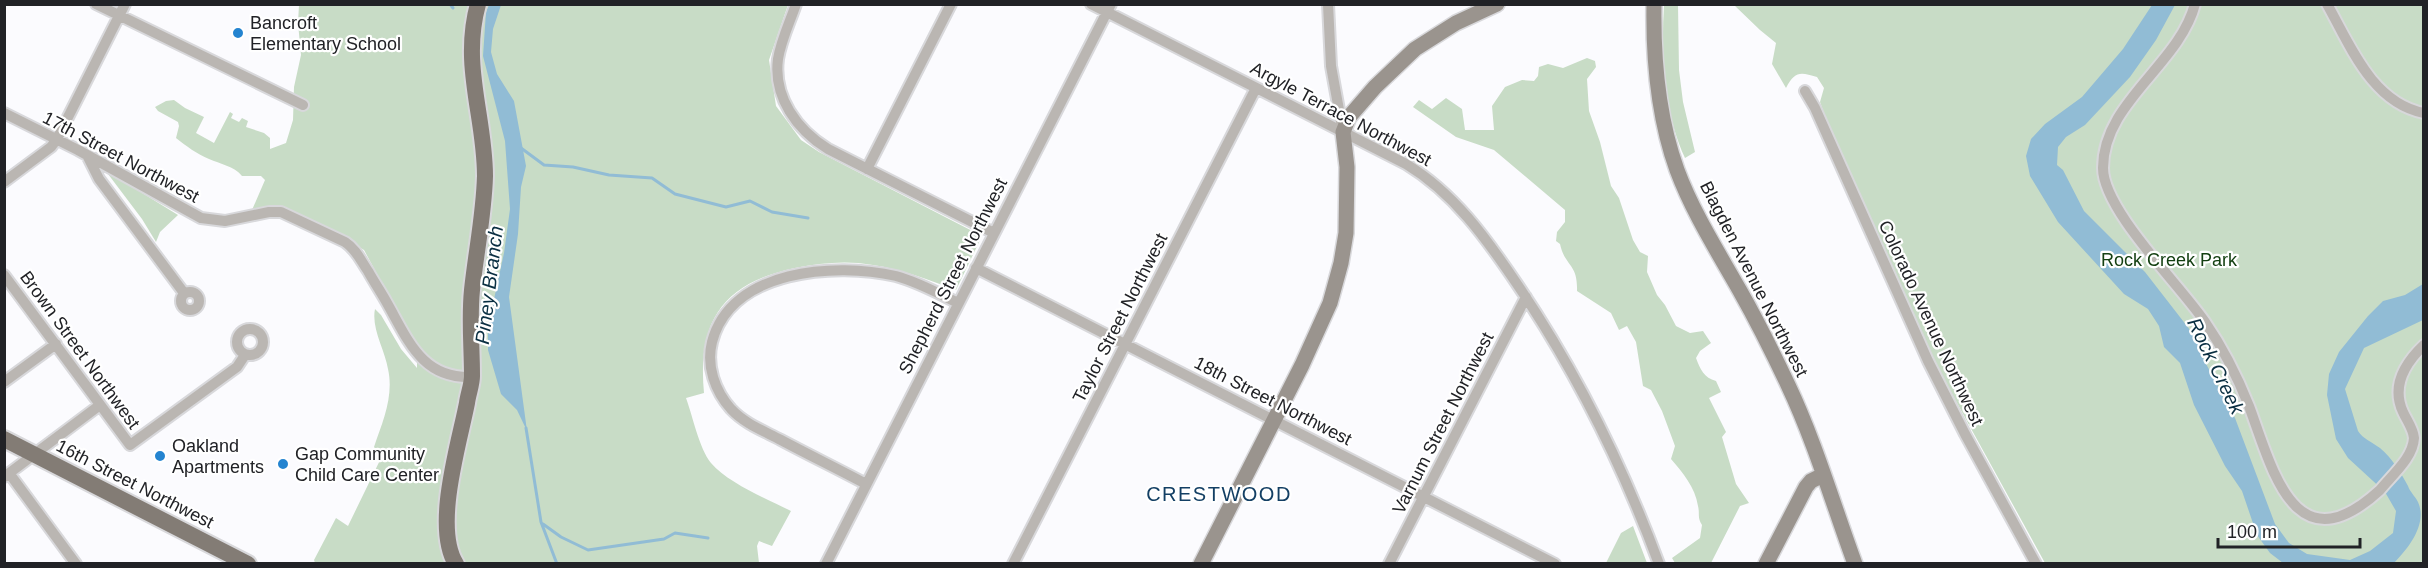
<svg xmlns="http://www.w3.org/2000/svg" width="2428" height="568" font-family="Arial,sans-serif">
<rect width="100%" height="100%" fill="#fbfbfe"/>
<!-- green -->
<path fill="#c8dcc6" d="M299 5H788L769 60 776 106 801 140 819 152 982 236 956 290C929 280 901 269 873 265 846 260 821 263 795 268 724 283 697 320 704 393L686 398C693 417 699 448 711 463 728 483 767 499 791 511L772 546 759 541 757 546 759 563H315L314 560 336 518 348 526 383 454 375 451 374 447C383 421 394 396 388 369 385 350 371 328 375 309L381 315 401 349 417 368V348L364 250 333 231 291 210H252L265 180 261 176H242C234 166 220 164 209 159 197 154 186 146 176 138L179 126 178 122 158 111 155 107 166 101 174 100 185 108 204 117 196 133 214 143 230 112 233 114 231 118 239 122 242 118 248 121 246 127 264 133 270 138V149L286 143 293 120 294 87 301 55 298 23Z
M1664 5H1678L1679 70 1683 102 1695 152 1685 158C1663 110 1661 55 1664 5Z
M1734 5H2423V563H2045L1936 365 1826 119 1820 102 1824 88 1817 77C1800 72 1795 71 1786 88L1772 64 1776 43 1760 30Z
M1587 58 1595 61 1596 67 1587 79 1589 111 1600 142 1611 186 1619 198 1633 240 1640 252 1648 256 1647 272 1657 295 1665 305 1676 326 1690 333 1703 331 1711 343 1700 351 1696 358C1700 369 1704 378 1716 381L1721 392 1709 398 1726 432 1722 437 1736 484 1749 503 1740 506 1711 563H1675L1672 558 1700 538 1702 525C1697 517 1700 514 1698 506 1695 487 1683 473 1671 459L1675 446 1662 411 1651 390 1643 386 1636 342 1627 326 1619 330 1611 313 1577 291C1578 263 1565 267 1560 244L1556 241 1557 232 1565 222V210L1494 150 1456 137 1413 107 1419 100 1432 109 1446 98 1462 109 1465 130H1494L1492 106 1505 87 1522 80 1534 81 1538 76 1539 67 1548 64 1563 68Z
M108 174 113 175 178 215 160 232 156 242 142 219Z
M1633 526 1647 563H1606L1621 533Z"/>
<!-- water -->
<path fill="#91bcd5" d="M489 5H501L493 29 491 52 497 74 514 101 526 166 521 187 518 234 509 297 527 431 517 410 501 394 488 350V327L504 253 510 209 505 141 483 56 486 12Z
M2152 5H2175L2156 40 2130 77 2085 125 2066 137 2058 147 2057 165 2063 170 2084 211 2145 272 2197 339 2204 360 2235 418 2275 524 2289 543 2307 554 2350 560 2370 551 2393 533 2396 511 2385 492 2348 458 2336 439 2327 395 2329 374 2339 352 2368 316 2383 301 2405 295 2423 284V320L2364 348 2345 389 2358 431C2363 439 2372 442 2380 448 2392 458 2401 473 2408 486 2410 492 2415 496 2418 502 2428 524 2408 549 2394 563H2283L2270 553 2257 535 2242 491 2225 466 2194 405 2180 363 2164 347 2159 326 2148 309 2124 294 2058 222 2030 176 2026 156 2031 139 2045 124 2082 97 2123 49Z"/>
<g fill="none" stroke-linecap="round" stroke-linejoin="round">
<!-- stream -->
<path stroke="#91bcd5" stroke-width="3" d="M450 4 453 8
M521 148 544 165 573 167 609 175 652 178 675 194 726 207 750 201 772 212 808 218
M526 428 541 522 557 564
M543 524 561 537 588 550 664 539 675 533 708 538"/>
<defs>
<path id="street" d="M96 4 303 105
M796 4C790 22 781 40 778 59 773 97 797 130 828 149L994 233
M1091 4 1406 164C1454 193 1486 238 1517 284 1576 371 1622 464 1659 564
M1328 4 1331 66 1343 132
M2195 4C2179 65 2103 102 2103 168 2103 210 2180 285 2205 322 2223 348 2237 376 2249 406 2273 471 2295 568 2380 490 2392 475 2413 458 2414 438 2413 428 2407 421 2403 412 2391 386 2405 363 2424 345
M2327 4C2350 45 2372 103 2424 113
M1805 91 1815 108 1928 361 1965 434 2036 564
M4 113 78 150 201 218 225 221 269 212H281L345 242C356 249 361 261 368 271 374 282 381 292 387 303 408 340 422 379 472 377
M87 155 99 179 184 293
M867 169 951 4
M4 182 51 147 57 139 125 4
M976 268 1555 564
M4 275 130 445 237 367 245 355
M181 301a9 9 0 1 1 18 0a9 9 0 1 1-18 0Z
M237 342a13 13 0 1 1 26 0a13 13 0 1 1-26 0Z
M4 382 56 344
M9 473 76 564
M4 477 100 405
M866 484C838 469 809 455 781 440 764 431 745 424 731 409 715 391 706 366 712 342 731 269 836 262 896 276 918 282 938 293 958 303
M826 564 1111 4
M1013 564 1256 88
M1389 564 1526 297"/>
<path id="secondary" d="M1654 4C1653 61 1658 117 1677 170 1693 213 1718 252 1740 291 1757 321 1773 353 1788 385 1815 442 1833 504 1855 564
M1201 564 1302 365 1330 303 1341 263 1346 233 1347 167 1343 132 1349 117 1375 87 1415 49 1456 23 1497 4
M1766 564 1806 487 1811 481 1823 475"/>
<path id="primary" d="M4 439 248 564
M456 564C433 527 459 444 467 403 468 394 472 385 472 376 472 347 469 319 472 290 476 252 484 214 485 176 485 117 461 65 478 4"/>
</defs>
<!-- street casing -->
<use href="#street" stroke="#d8d8db" stroke-width="14"/>
<!-- secondary casing -->
<use href="#secondary" stroke="#d8d8db" stroke-width="18"/>
<!-- primary casing -->
<use href="#primary" stroke="#d8d8db" stroke-width="20"/>
<!-- street -->
<use href="#street" stroke="#bab6b2" stroke-width="10"/>
<!-- secondary -->
<use href="#secondary" stroke="#9a948e" stroke-width="15"/>
<!-- primary -->
<use href="#primary" stroke="#837c75" stroke-width="16"/>
</g>
<!-- markers -->
<g fill="#2484d0" stroke="#fff" stroke-width="2">
<circle cx="238" cy="33" r="6"/>
<circle cx="160" cy="456" r="6"/>
<circle cx="283" cy="464" r="6"/>
</g>
<g text-anchor="middle" dominant-baseline="central" stroke-width="4.5" stroke-linejoin="round" paint-order="stroke">
<!-- poi labels -->
<g font-size="18" fill="#212226" stroke="#fff" text-anchor="start">
<text x="250" y="23">Bancroft<tspan x="250" dy="21">Elementary School</tspan></text>
<text x="172" y="446">Oakland<tspan x="172" dy="21">Apartments</tspan></text>
<text x="295" y="454">Gap Community<tspan x="295" dy="21">Child Care Center</tspan></text>
</g>
<!-- street labels -->
<g font-size="18" fill="#212226" stroke="#fff">
<text transform="translate(1341 114) rotate(28)">Argyle Terrace Northwest</text>
<text transform="translate(121 157) rotate(28)">17th Street Northwest</text>
<text transform="translate(953 276) rotate(-63)">Shepherd Street Northwest</text>
<text transform="translate(1754 279) rotate(63)">Blagden Avenue Northwest</text>
<text transform="translate(1120 318) rotate(-63)">Taylor Street Northwest</text>
<text transform="translate(1931 323) rotate(65)">Colorado Avenue Northwest</text>
<text transform="translate(80 350) rotate(54)">Brown Street Northwest</text>
<text transform="translate(1273 401) rotate(27)">18th Street Northwest</text>
<text transform="translate(1443 423) rotate(-63)">Varnum Street Northwest</text>
<text transform="translate(135 484) rotate(27)">16th Street Northwest</text>
</g>
<!-- park labels -->
<g font-size="18" fill="#144012" stroke="#fff">
<text x="2169" y="260">Rock Creek Park</text>
</g>
<!-- water labels -->
<g font-size="20" font-style="italic" fill="#0a2f42" stroke="#fff">
<text transform="translate(489 285) rotate(-83)">Piney Branch</text>
<text transform="translate(2216 366) rotate(64)">Rock Creek</text>
</g>
<!-- neighbourhood labels -->
<g font-size="20" letter-spacing="1.5" fill="#133f64" stroke="#fff">
<text x="1219" y="494">CRESTWOOD</text>
</g>
</g>
<!-- border -->
<rect width="2428" height="568" fill="none" stroke="#212226" stroke-width="12"/>
<!-- scale -->
<path d="M2218 538v9h142v-9" fill="none" stroke="#212226" stroke-width="3"/>
<text x="2227" y="538" font-size="18" fill="#212226" stroke="#ffffff" stroke-width="4.5" paint-order="stroke">100 m</text>
</svg>
